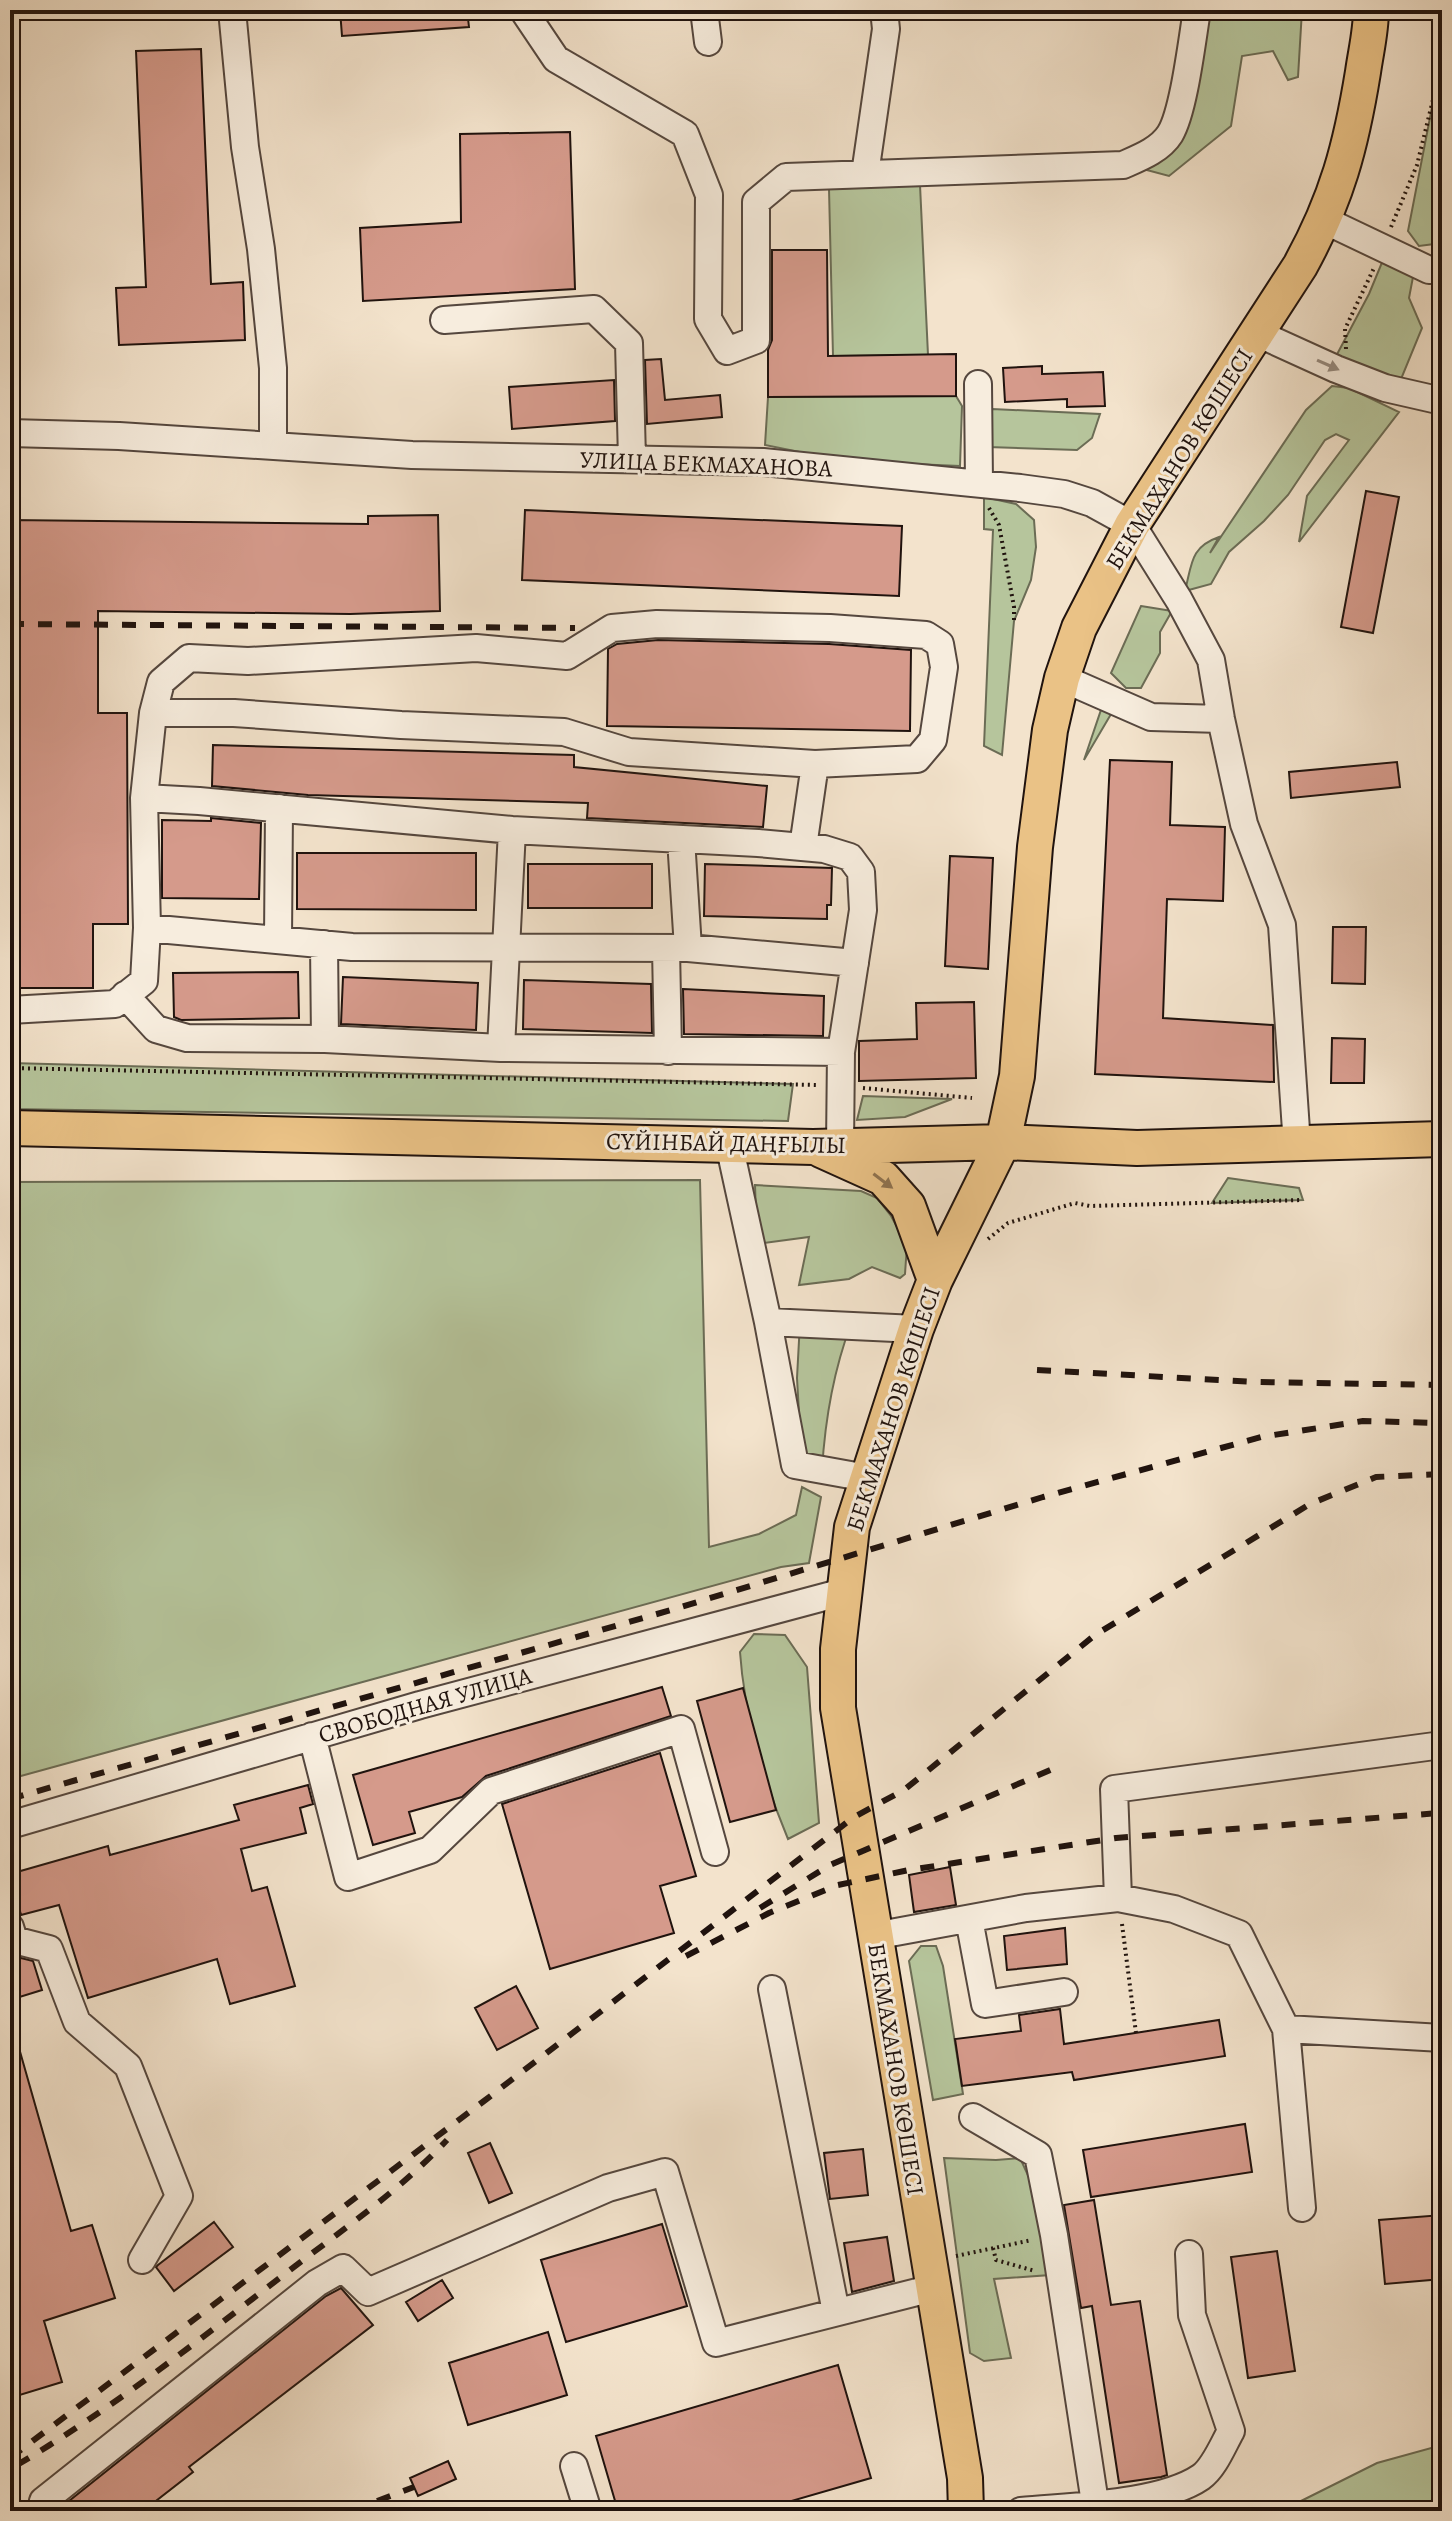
<svg xmlns="http://www.w3.org/2000/svg" width="1452" height="2521" font-family="Alegreya,serif">
<rect width="100%" height="100%" fill="#f3e3cc"/>
<filter id="stains"><feTurbulence type="fractalNoise" baseFrequency=".0025" numOctaves="4"/><feColorMatrix values="0 0 0 0 .2 0 0 0 0 .09 0 0 0 0 .02 0 0 0 .5 -.17"/></filter>
<radialGradient id="worn" r=".72"><stop offset=".6" stop-color="#630" stop-opacity="0"/><stop offset="1" stop-color="#630" stop-opacity=".3"/></radialGradient>
<!-- green -->
<path fill="#b6c59c" stroke="#6b6c55" stroke-width="2" d="M1203 10H1302L1298 77 1288 80 1273 51 1242 56 1231 126 1169 176 1143 169 1174 143Z
M1442 77V243L1419 246 1408 231 1434 97Z
M920 185 928 355 833 356 829 189Z
M1383 260 1397 264 1413 277 1409 298 1422 328 1399 384 1334 360 1369 294Z
M1332 386 1349 388 1399 412 1299 542 1307 496 1349 440 1336 434 1325 440 1288 495 1264 521 1229 552 1211 584 1185 591C1192 564 1190 547 1219 537L1210 553 1306 410Z
M956 396 962 406 960 466 844 461 765 445 768 397Z
M992 409 1100 414 1092 438 1077 450 988 447Z
M984 497 1016 504 1034 520 1036 547 1031 580 1014 621 1002 755 984 746 993 530 984 529Z
M1141 606 1172 611 1160 632V653L1141 688H1126L1111 673Z
M1102 707 1114 709 1084 760Z
M10 1063 793 1084 788 1121 10 1109Z
M863 1096 952 1099 905 1117 857 1120Z
M1228 1178 1299 1188 1303 1200 1212 1203Z
M700 1180 709 1547 759 1534 796 1515 802 1487 821 1497 809 1563 781 1567 10 1779V1182Z
M755 1185 861 1191 877 1198 891 1216 907 1245 905 1274 900 1278 872 1267 849 1279 799 1285 809 1237 757 1244Z
M800 1322 851 1324C833 1372 825 1420 822 1470L802 1467 797 1378Z
M754 1634 785 1635 807 1667 819 1823 788 1839C764 1782 744 1713 740 1652Z
M921 1946H936L943 1966 963 2094 933 2100 909 1961Z
M944 2158 996 2160 1020 2158 1033 2186 1050 2275 994 2279 1011 2358 984 2361 970 2353Z
M1442 2445V2511H1281L1377 2463Z"/>
<!-- building -->
<path fill="#d59a8b" stroke="#20130e" stroke-width="2" d="M340 10H467L469 27 342 36Z
M201 49 211 284 243 282 245 340 119 345 116 288 146 287 136 51Z
M570 132 575 289 363 301 360 228 461 222 460 134Z
M772 250H827L828 356 956 354V396L768 397V350L772 340Z
M661 359 665 400 720 395 722 417 647 424 645 360Z
M1042 366V374L1103 372 1105 406 1067 407V399L1005 402 1003 368Z
M614 380 615 421 512 429 509 387Z
M1366 491 1399 497 1373 633 1341 627Z
M525 510 902 526 899 596 522 580Z
M438 515 440 611 350 614 98 611V713H127L128 924H93V988H10V520L368 524V516Z
M658 640 829 644 911 650 910 731 607 726 608 649 617 644Z
M213 745 574 755V767L767 786 763 827 587 818 588 803 308 795 212 786Z
M1110 760 1172 762 1170 825 1225 827 1223 901 1167 899 1163 1018 1273 1025 1274 1082 1095 1074Z
M1397 762 1400 787 1291 798 1289 772Z
M211 818 261 823 259 899 162 898V820L211 821Z
M297 853H476V910L297 909Z
M950 856 993 858 988 969 945 966Z
M528 864H652V908H528Z
M705 864 832 868 831 905H827V919L704 916Z
M1333 927H1366L1365 984 1332 983Z
M298 972 299 1018 181 1020 174 1017 173 973Z
M343 977 478 983 476 1030 341 1024Z
M524 980 651 984 652 1033 523 1029Z
M683 989 824 996 823 1036 684 1034Z
M974 1002 976 1078 859 1081V1041L917 1039 916 1003Z
M1332 1038 1365 1039 1364 1083H1331Z
M662 1687 671 1716 486 1776 462 1797 409 1812 415 1833 373 1845 353 1775Z
M743 1688 776 1810 730 1822 697 1701Z
M660 1753 696 1876 660 1886 674 1933 550 1969 502 1804Z
M308 1785 313 1804 300 1808 306 1833 241 1849 252 1891 267 1887 295 1986 230 2004 217 1959 88 1998 59 1905 21 1915 10 1874 108 1846 110 1855 239 1820 234 1805Z
M950 1867 956 1905 914 1912 909 1875Z
M1065 1928 1067 1964 1007 1970 1004 1936Z
M21 1958 33 1961 42 1990 10 2000V1962Z
M516 1986 538 2028 497 2050 475 2008Z
M1060 2009 1064 2044 1219 2020 1225 2056 1074 2080 1072 2072 962 2086 955 2039 1021 2031 1019 2015Z
M15 2034 71 2231 92 2225 115 2298 44 2321 62 2382 10 2398V2035Z
M1245 2124 1252 2172 1091 2197 1083 2150Z
M490 2143 512 2193 489 2203 468 2153Z
M863 2149 868 2195 830 2199 824 2153Z
M1094 2200 1111 2305 1140 2301 1167 2475 1161 2477 1119 2483 1092 2306 1081 2308 1064 2205Z
M1442 2215V2279L1385 2284 1379 2220Z
M214 2222 233 2247 174 2291 156 2267 158 2265Z
M662 2224 687 2306 566 2342 541 2260Z
M887 2237 894 2281 852 2292 844 2243Z
M1277 2251 1295 2371 1248 2378 1231 2257Z
M442 2280 453 2298 418 2321 406 2302Z
M341 2288 373 2325 189 2467 193 2472 143 2511H68L64 2505 326 2296Z
M548 2332 567 2395 468 2425 449 2363Z
M838 2365 871 2478 757 2511H618L596 2436Z
M448 2461 456 2479 418 2496 410 2478Z"/>
<g fill="none" stroke-linecap="round" stroke-linejoin="round">
<defs>
<path id="minor" d="M232 10 245 147 261 249 273 368V446
M523 10 556 59 685 134 709 195 708 319 727 351 756 340V202L786 177 1123 165C1139 158 1160 150 1170 134 1184 111 1192 40 1197 10
M704 10 708 42
M865 174 886 29 884 10
M1324 220 1429 270H1442
M444 320 594 309 629 343 632 459
M1257 333 1336 369 1385 388 1442 401
M978 384 979 483
M10 433 119 436 412 455 763 462 1020 488 1064 494 1092 503 1132 525 1179 600 1211 660 1221 719 1244 824 1282 925 1297 1145
M1062 678 1151 717 1221 719
M153 713H234L401 725 564 732 629 752 815 764 803 847
M144 798 199 801 512 830 758 843 824 849 850 857 861 872 863 910 841 1052 840 1146
M681 839 688 948
M147 928 352 947 688 948 855 963
M278 940 279 808
M324 944 325 1039
M666 948 668 1051
M125 995 156 1029 187 1038 325 1039 501 1048 841 1052
M10 1010 115 1004 144 981 147 928 144 798 153 713 161 682 189 658 248 661 476 648 567 656 612 628 657 624 830 628 926 635 940 644 944 667 933 740 917 759 815 764
M501 1048 512 830
M729 1144 768 1322 795 1465 867 1478
M768 1322 916 1329
M312 1736 348 1877 430 1850 491 1791 681 1729 715 1852
M10 1825 420 1705 843 1592
M1118 1898 1114 1789 1442 1745
M969 1919 985 2004 1064 1992
M10 1927 14 1940 49 1949 77 2022 128 2066 179 2196 142 2260
M874 1936 1026 1908 1118 1898 1174 1909 1239 1934 1286 2029 1302 2208
M772 1989 836 2312
M1286 2029 1442 2038
M973 2117 1038 2155 1054 2235 1095 2503
M574 2466 588 2511
M41 2511 43 2501 317 2283 343 2268 368 2292 608 2188 665 2172 716 2343 933 2288
M1021 2511C1070 2506 1160 2505 1201 2477 1214 2468 1223 2445 1231 2431L1192 2315 1189 2254"/>
<path id="major" d="M10 1128 813 1147 1003 1142 1137 1148 1442 1139
M821 1150 883 1178 908 1206 935 1280
M966 2511 965 2478 838 1708V1649L852 1527 916 1329 935 1280 1003 1142 1017 1076 1035 847 1050 730 1062 678 1079 628 1132 525 1300 266C1337 199 1351 146 1363 72 1366 51 1371 31 1371 10"/>
</defs>
<!-- minor casing -->
<use href="#minor" stroke="#55473e" stroke-width="30"/>
<!-- major casing -->
<use href="#major" stroke="#20130e" stroke-width="38"/>
<!-- path -->
<path stroke="#20130e" stroke-width="4" stroke-dasharray="2 4" stroke-linecap="butt" d="M1391 227 1417 165 1442 63
M1346 349 1345 329 1374 268
M989 508 999 525 1014 607V621
M10 1068 819 1085
M863 1088 972 1098
M988 1239 1008 1223 1075 1203 1090 1206 1303 1200
M1122 1924 1136 2033
M993 2248 996 2260 1035 2271
M956 2256 1032 2240"/>
<!-- minor -->
<use href="#minor" stroke="#f7edde" stroke-width="26"/>
<!-- major -->
<use href="#major" stroke="#eac286" stroke-width="34"/>
<!-- rail -->
<path stroke="#20130e" stroke-width="6" stroke-dasharray="14 14" stroke-linecap="butt" d="M10 624 575 628
M1037 1370 1256 1382 1442 1385
M10 1799 671 1610 1043 1497 1261 1437 1363 1421 1442 1423
M760 1908 830 1865 1062 1765
M686 1956 769 1913 838 1885 909 1870 1116 1838 1439 1813
M10 2458 484 2101 854 1817 904 1790 1095 1635 1310 1504 1376 1477 1442 1474
M17 2465C112 2409 199 2340 286 2273 341 2231 399 2191 447 2140
M351 2511 414 2487"/>
</g>
<!-- one-way arrows -->
<defs><path id="oneway-solid" d="M-6-.8H1V-3.2L6.5 0L1 3.2V.8H-6Z" transform="scale(2)"/></defs>
<use fill="#968b80" href="#oneway-solid" transform="translate(1328 365) rotate(24)"/>
<use fill="#8f7350" href="#oneway-solid" transform="translate(883 1181) rotate(37)"/>
<g text-anchor="middle" dominant-baseline="central" stroke-width="6" stroke-linejoin="round" paint-order="stroke">
<!-- street labels -->
<g font-size="24" fill="#20130e" stroke="#f7edde">
<text transform="translate(1179 459) rotate(-58)">БЕКМАХАНОВ КӨШЕСІ</text>
<text transform="translate(706 464) rotate(2)">УЛИЦА БЕКМАХАНОВА</text>
<text transform="translate(726 1143) rotate(1)">СҮЙІНБАЙ ДАҢҒЫЛЫ</text>
<text transform="translate(893 1409) rotate(-72)">БЕКМАХАНОВ КӨШЕСІ</text>
<text transform="translate(425 1705) rotate(-16)">СВОБОДНАЯ УЛИЦА</text>
<text transform="translate(896 2069) rotate(81)">БЕКМАХАНОВ КӨШЕСІ</text>
</g>
</g>
<!-- margin -->
<rect width="1452" height="2521" fill="none" stroke="#f3e3cc" stroke-width="40"/>
<rect x="12" y="12" width="1428" height="2497" fill="none" stroke="#20130e" stroke-width="4"/>
<rect x="20" y="20" width="1412" height="2481" fill="none" stroke="#20130e" stroke-width="2"/>
<rect width="100%" height="100%" filter="url(#stains)"/>
<rect width="100%" height="100%" fill="url(#worn)"/>
</svg>
